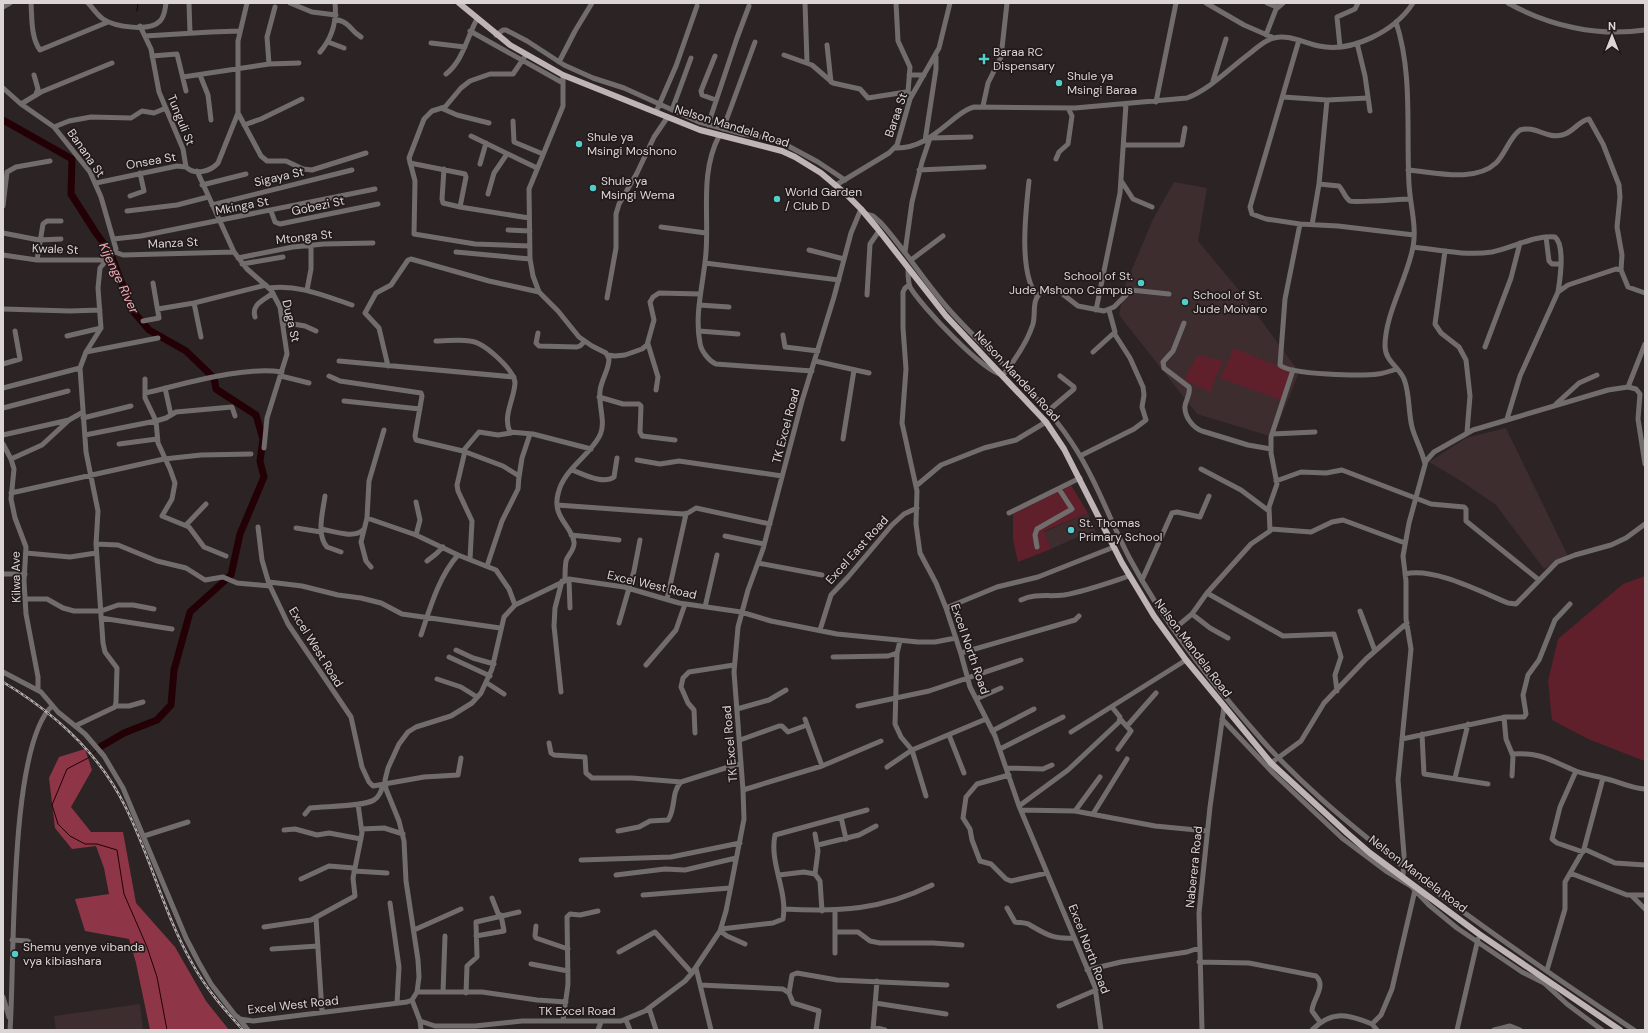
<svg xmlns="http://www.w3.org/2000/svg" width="1648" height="1033" font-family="'DM Sans',sans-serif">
<rect width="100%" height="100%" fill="#2c2324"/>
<!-- built -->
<path fill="#3d2d2f" d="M1174 182 1207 188 1198 241 1238 289 1299 372 1273 437 1197 414 1119 315 1125 286 1153 219Z
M1506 428 1568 556 1544 569 1496 505 1461 481 1429 462 1466 438Z
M1088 513 1096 533 1084 538 1082 535 1051 549 1044 532Z
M140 1004 143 1030H56L54 1016Z"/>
<!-- green -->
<path fill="#5f202c" d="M1234 348 1292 372 1284 401 1220 378Z
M1198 355 1223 361 1210 392 1184 380Z
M1071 485 1088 513 1044 531 1051 549 1018 562 1013 540V514Z
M1645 576V760H1642L1588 739 1552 720 1548 681 1558 639 1623 584Z"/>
<!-- forest -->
<path fill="#8e3647" d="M85 749 92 770 71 807 91 832H123L136 903 175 947 206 1001 229 1030H150L136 963 129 939 85 931 75 899 109 894 104 868 96 846 72 849 55 828 49 778 59 757Z"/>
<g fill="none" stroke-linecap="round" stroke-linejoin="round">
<!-- stream -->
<path stroke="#220005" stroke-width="1" d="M137 11 138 3
M97 750 88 758 67 769 52 805 58 824 70 836 85 844H97L117 850 124 894 147 947 157 977 167 1030"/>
<!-- river -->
<path stroke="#220005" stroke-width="7" d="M3 120 72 159 71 194 96 233 110 252 132 310 149 330 186 351 214 378 216 389 256 415 263 439 260 461 264 477 240 534 231 575 190 612 174 670 171 705 157 720 124 733 100 747"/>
<!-- minor -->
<path stroke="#726d6d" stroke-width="5" d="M31 3C32 18 31 38 40 50L108 22
M88 3C93 8 97 15 103 19 115 27 150 32 160 21 165 16 165 9 166 3
M189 3 190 33
M290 3 312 12 336 15
M805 3 807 62
M896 3 898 41 910 67 908 92
M1206 3 1244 25 1274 38
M1267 3 1277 7
M1508 3C1549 26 1598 37 1645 30
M3 7 10 3
M335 19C353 24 348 29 361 37
M1396 22C1413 74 1406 130 1409 184 1410 204 1417 227 1413 247 1407 279 1385 314 1385 346 1385 361 1399 367 1404 379 1410 394 1408 411 1412 427 1415 439 1422 450 1425 464
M140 26 151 49 159 92 183 149 186 167C195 176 211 171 218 163L238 113V41L247 3
M470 31 563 83
M496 35 503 30H506L527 41 564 65 593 78 624 88 699 122 743 134 777 140 818 162 845 180
M1266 35 1276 9 1283 3
M145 36 211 32 239 31
M1299 40 1250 207 1252 214 1266 219 1300 224 1285 299 1280 365C1290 375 1363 376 1378 374 1385 373 1391 371 1397 369
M328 42 344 48
M431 43 465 47
M1357 43 1365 76 1370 111
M827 45 831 82
M1340 47 1337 17 1355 9 1358 3
M320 52C332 38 337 22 335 3
M526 55 513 74H490L470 81 461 88 445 107 432 111 424 119 409 158 415 181 414 234 475 244 530 246
M784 55 812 65 833 83 860 89 868 98 906 92 912 94
M152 56 177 54 186 91
M715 56 701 91 702 95 716 100
M559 62 575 31 592 3
M269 64 267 37 275 7
M446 74C463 61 467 37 477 19
M34 75 38 89 36 94
M200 75 208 95 211 120
M563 75V106L529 189 530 259 533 276 539 292 558 311 579 337 592 346 606 353 609 359C609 370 601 380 600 391 598 406 607 423 599 437 588 457 563 470 558 494 552 517 571 525 574 542 575 550 568 554 566 561 565 567 565 574 565 580
M909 75H924
M183 77 269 64 299 63
M1213 81 1226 39
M3 88 21 104 54 127 90 172 101 197 116 249 100 268 98 288 101 328 86 352 80 368 86 452 98 511 96 544 103 643 105 652 117 668 116 702 115 707 75 726
M1283 97 1327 100 1368 98
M1156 102 1176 3
M21 104 41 92 112 63
M983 106 988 83 1001 57 1007 3
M441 108 457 115 489 123
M672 110 691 58
M656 112 676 66 697 6
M238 113 261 156 267 161H286L303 169 312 170 366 153
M513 121 514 142 543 154
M244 125 261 119 302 99
M708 125 737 38 749 6
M54 127 69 121 91 117 131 118 142 111 154 113 166 108
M723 129 755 42
M471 136 537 168
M719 136C700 173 709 212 706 252 704 282 694 313 700 343 701 351 709 361 716 364L812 371
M925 141 936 69V57
M1124 145H1182L1185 128
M895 148C920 149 936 133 955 118 960 114 966 109 974 107L1075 108 1187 98C1210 89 1230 68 1249 54 1257 48 1264 40 1274 38 1288 34 1305 43 1319 46 1352 53 1395 31 1413 3
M1056 159 1059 152 1068 144 1072 116 1068 108
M410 163 465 174 466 177 460 207
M480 164 486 143
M444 169 442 199 443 203 460 207 529 218
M919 170 984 167
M1408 170C1434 172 1475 183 1496 163 1506 153 1509 138 1520 130 1536 125 1545 139 1562 135 1573 133 1578 121 1589 119L1603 144 1619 185 1620 197 1617 227 1622 255 1621 270 1628 287 1645 293
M197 171 234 252 247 269 271 290 280 307 287 354 267 418 264 448
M1029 181C1026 210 1018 272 1037 296
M1122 182 1133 199 1152 207
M96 183 177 166 186 167
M1319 184 1339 186C1343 190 1345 198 1350 201 1354 203 1401 199 1410 199
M202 185 246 174
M836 185 889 153 897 145 910 99 939 48 950 3
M488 194 494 173 507 154
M130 196 144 191 140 173
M212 205 352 170
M3 206 7 172 16 167 50 161
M127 211 177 205 208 197
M271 211 275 222 280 224 378 204
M866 214 873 216 881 223C907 252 927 286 954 315 993 358 1040 394 1072 443 1096 479 1110 521 1130 559 1163 621 1208 678 1255 732 1295 779 1343 819 1391 857 1469 919 1551 975 1634 1030
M1300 224 1338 226 1414 235
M1312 225 1319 184 1327 100
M661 227 706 233
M508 230 530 231
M3 233 39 240 61 239
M1546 237 1549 261 1552 264H1560
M113 239 141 236 375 189
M1413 247C1439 250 1466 256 1492 252 1513 248 1534 235 1555 237 1565 245 1560 280 1558 292
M809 250 844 259
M1445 251 1435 324 1441 333 1459 347 1466 360 1470 396 1467 432
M115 252 123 255 234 252
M456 252 530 259
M905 252 912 202 922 162 930 138 971 137
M3 255 37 260H106
M238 258 293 247 324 244 373 243
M37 260 43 224 47 221H61
M911 260 943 236
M705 263 839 280
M242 264 283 257
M908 269C908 275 908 282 910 287 921 306 983 372 1003 375 1015 360 1027 343 1033 324 1036 313 1031 299 1042 292H1060L1078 306 1104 311 1114 307 1131 290 1169 294
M909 285 905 288 903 292V328L906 369 902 423 917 491 916 524 920 553 936 583 946 608 961 654 970 687 995 736 1019 806 1095 987 1101 1030
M269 288C298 284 325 296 352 305
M307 290 311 269V245
M867 295 870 244 879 231
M607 298 616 248V214L619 204 637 173 654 137 667 118
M194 303 201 337
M699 305 729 307
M3 309 70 311 100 310
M158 309 194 303 266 285
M1096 310 1120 193 1126 104
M255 317C251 304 264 300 273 293
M143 321 159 318 153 283
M282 322 305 326 316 331
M1184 323 1173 351 1163 362 1164 368 1189 387C1191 394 1186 399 1185 406 1184 416 1193 428 1202 431L1248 445 1271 449
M699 331 738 334
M538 333 536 343 539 346 577 347 580 346 585 341
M783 335 785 347 818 351
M67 336 101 328
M436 341C447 341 459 339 470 341 484 342 513 369 515 382 515 398 502 416 510 432L533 434 591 449
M648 344 658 377 656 390
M1485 347 1511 278 1520 243
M86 352 158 338
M1093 352 1115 332 1109 310
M608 355 615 356 625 355 642 349 647 345 654 320 650 302 653 297 659 293 700 294
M339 361 514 377
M815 361 869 373
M3 364 20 359 15 331
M388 366 379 328 365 313 376 293 391 285 408 260 411 259 489 281 539 292
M281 376 309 383
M329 376 340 381 421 393 422 396 415 436 416 440 463 451 503 466 519 476 518 489 502 521 487 566
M145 379V398L156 421 158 443 170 469 175 483 172 499 162 516 189 527 204 547 226 556
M1628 387 1645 344
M3 388 80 368
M165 388 171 415
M145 393C185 384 242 366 282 372
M599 397 623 404H639L641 406 640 432 642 436 675 440
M344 401 420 409
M1556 404 1579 383 1597 375
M3 408 68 391
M1048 411 1074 389V387L1060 376
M83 418 131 406
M1507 419 1520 376 1558 292 1568 285 1616 269 1621 270
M1272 434 1315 432
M3 435 69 420 83 412
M85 435 156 421 166 418 176 412 232 407 235 416
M843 439 854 370
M3 444 11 459 14 469 11 499 15 518 26 547 24 581 26 614 38 677V690
M119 444 157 439
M463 451 479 432 498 435 511 433
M465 451 457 485 458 491 472 521 470 559
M1080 456 1134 429 1146 420 1142 407 1144 395 1143 387 1130 358 1114 333
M11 459 42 445 68 421
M637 460 660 464 679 461 782 476
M1201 469 1241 490 1269 511
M572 470C583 474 603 485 614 477L617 458
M519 477 522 458 530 434
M1276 481 1301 472 1326 473 1342 470 1431 504 1464 507 1466 509V521L1539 580
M916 486 941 465 984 448 1016 440 1046 422
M11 493 164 459 201 455 251 454
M325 496C323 511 316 535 327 547L341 552
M416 502 420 520 416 535
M557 505 683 514 688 513 696 508 770 524
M1009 513 1080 478
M367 518 416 535 458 555 496 570 509 589 515 605
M186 525 206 504
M258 527 262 560 269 584
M296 528 321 532
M321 529C333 531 354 539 363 530
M1271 529 1311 532 1332 522 1343 520 1405 543
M571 535 619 540
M725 536 764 544
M96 544 118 545 157 561 186 568 205 580 223 577 237 583 270 586 288 624 351 717 362 767 369 782 373 786 424 777 458 775 461 758
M1037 547 1035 535 1037 529 1072 509 1059 489
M26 553 70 557 96 553
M427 561 436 554 443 547
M758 563 822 575
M371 567 366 561 361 542 367 518 369 481 384 430
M3 574H25
M1405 574C1434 567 1481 592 1508 603L1516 604 1557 562 1575 555 1611 545 1626 538 1645 524
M569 579 570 608
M1142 580 1172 513 1177 512 1200 517 1209 496
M269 582 302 586 338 595 361 598 381 603 402 614 500 628
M1207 593 1283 636 1334 634 1341 657 1335 675 1337 691
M25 599H47L63 608 74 611H101L118 605H133L154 609
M667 599 686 514
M1021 600C1036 593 1048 597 1064 595 1086 591 1108 583 1129 576
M705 607 717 555
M946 608 997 587 1038 577 1114 547
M1360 611 1375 651
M1192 614 1210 628 1228 638
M101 618 172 629
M619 623 634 571 640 540
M1174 629 1192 614 1207 593 1251 544 1270 531 1269 507 1277 484 1271 453V437L1293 370
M820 630 831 595 848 577 892 525 904 514 917 508
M421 635C430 608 439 576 458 555
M900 641 897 653 895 724 901 737 912 750 926 796
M456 650 473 658 494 664
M961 653 1075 620 1079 616
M449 657 490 676
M833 657 888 656 897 653
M646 665 676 630 685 604
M3 672 41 692 58 712 85 734 104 756 123 788 186 938 199 963 211 984 235 1015 240 1019 253 1021 407 1002 412 1000 417 992 419 977 418 960 406 881 404 841 399 821 386 789 385 780 388 768 399 744 408 732 416 727 451 716 472 703 481 693 492 669 504 617 515 605 569 579 624 587 679 603 741 612 771 621 837 634 918 642H935L956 638
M437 679 461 687 477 697
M487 683 504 694
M561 692 554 626 555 608 562 581
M976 699 1001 688
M116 706H129L143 702
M858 706 929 691 1021 660
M737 709 769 700 786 690
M1504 717 1506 739 1513 756 1512 776
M805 719 822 766
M1222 719 1274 774 1342 838 1386 871 1411 886 1429 905 1457 928 1522 972 1544 983 1567 1004 1602 1030
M1127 726 1156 693
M992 731 1034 709
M1071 732 1186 660
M695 733 694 710 688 703 681 687 683 678 689 672 734 665
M1422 734 1424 774 1488 784
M949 735 964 773
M1402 739 1506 717H1524L1526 714 1523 695 1528 675 1539 660 1555 620 1570 604
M740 740 779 726H782L788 732 807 725
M549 743 551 753 554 755 585 757 586 773 592 778H632L681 782
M1000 749 1063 717
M1118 749 1131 731 1121 720
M1512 754C1542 752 1551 761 1576 771 1586 775 1597 776 1607 779 1620 782 1631 788 1645 789
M1271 763 1301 741 1324 703 1366 659 1407 623
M887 767 912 750 986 719
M1007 768 1043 769 1052 765
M1576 771 1560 807 1552 839 1557 843 1583 852
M1009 775 977 784 966 797 963 818 970 829 972 840 980 861 991 864 1006 879 1011 881 1047 873
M1455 778 1468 724
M743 790 822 766 881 741
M1019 806 1068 770 1119 722 1120 717 1112 707
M1021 810 1075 811 1155 826 1207 831
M1075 811 1100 777
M305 814 310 808C325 806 362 807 374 800 379 797 382 789 383 784
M1093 814 1127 759
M841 817 846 839
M362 829 384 828 403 834
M284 830 295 829 317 835 329 833 361 839
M618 831 639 827 650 821 668 820C676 809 671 792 681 782L741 763
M815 834 818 851 815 874
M144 836 188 822
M818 845 859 835 876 826
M1584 849 1615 863 1645 865
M581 860 671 857 740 843
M354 871 387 873
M1570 873 1627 895H1645
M616 875 665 869 685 870 736 858
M779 875 804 872 815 874 820 881 822 911
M1403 876 1404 855 1398 780 1411 649 1406 619V581L1403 556 1409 523 1426 461 1434 452 1473 430 1608 390 1628 387 1636 389 1640 394 1638 419 1645 464
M301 879 329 866 354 868
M643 895 730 888
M1632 896 1645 909
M492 898 499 916
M390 903 399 967 397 1003
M1007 908 1015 922C1019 923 1026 922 1030 925 1047 935 1053 939 1074 938
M784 909C840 912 881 910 932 885
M316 918 322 1012
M536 926 535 936 536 938 568 949
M264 927 311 920 355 896 353 878 362 833 358 804
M721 929 773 923 783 919C788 891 769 863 775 835L867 810
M414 930 461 909
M720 931 727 936 745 944
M835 932H858L870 941 880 943H933L962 945
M476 936 504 931 501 915
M12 940 28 941 37 949H53
M272 949 318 946
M619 952 655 932 692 973
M835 953V911
M1199 962 1249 963 1316 976C1327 986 1312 1000 1312 1011L1320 1022
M531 964 568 971
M696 968 711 1030
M1087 970 1121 962 1187 952 1199 948
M1547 970 1565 909V882L1584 849 1603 778
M700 985 783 989 789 993 793 1003 819 1011 816 1030
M417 992H482L537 1000 566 1002
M443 992 445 936
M466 993 467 966 477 957 476 922 519 912
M789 993 792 975 797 973 837 980 947 985
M3 997 9 1017
M412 1000 420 1021 435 1026H475L522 1021H621L645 1011 685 981 692 973 720 931 726 911 744 819 743 790 734 672 738 627 748 590 763 549 802 401 834 297 851 233 861 209
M875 1003 946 1014
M1059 1006 1096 990
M649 1008 656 1030
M240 1020 248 1030
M626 1020 630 1030
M420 1021 421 1030
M563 1021 568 984 567 917 570 914 580 915 598 911
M1372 1024 1377 1030
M873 1027 885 1030
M10 1030C15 965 8 747 52 706
M598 1030 601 1022
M873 1030 877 981
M1202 1030 1199 913 1210 807 1224 707
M1312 1030C1332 1010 1348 1014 1372 1024L1381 1015 1392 989 1415 890
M1457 1030 1478 939
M1494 1030 1510 1026 1520 1030"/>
<!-- major -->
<path stroke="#bfb4b5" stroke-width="6" d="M459 3 510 45 563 75 700 130 782 151 795 157 821 173 847 195 861 209 877 228 946 316 1046 422 1064 449 1122 563 1154 616 1186 660 1271 763 1347 833 1370 853 1479 934 1620 1030"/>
<defs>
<path id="rail" d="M3 682C53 712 100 754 126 808 151 858 164 914 192 963 206 989 224 1009 243 1030"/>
</defs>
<!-- rail casing -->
<use href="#rail" stroke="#b1aaaa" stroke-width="2.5"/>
<!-- rail -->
<use href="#rail" stroke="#221a1a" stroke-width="1" stroke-dasharray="3" stroke-linecap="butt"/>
</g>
<!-- markers -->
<g fill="#53cdc9" stroke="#221a1a" stroke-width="1.5">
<path d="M982 53h4v4h4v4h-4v4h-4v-4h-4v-4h4z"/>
<circle cx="1059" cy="83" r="4"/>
<circle cx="579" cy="144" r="4"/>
<circle cx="593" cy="188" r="4"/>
<circle cx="777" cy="199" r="4"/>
<circle cx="1141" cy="283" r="4"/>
<circle cx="1185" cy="302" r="4"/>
<circle cx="1071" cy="530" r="4"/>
<circle cx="15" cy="954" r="4"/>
</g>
<g text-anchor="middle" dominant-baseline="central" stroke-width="3.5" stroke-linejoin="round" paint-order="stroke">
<!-- poi labels -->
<g font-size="12" fill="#dbd5d5" stroke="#221a1a" text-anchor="start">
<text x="993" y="52">Baraa RC<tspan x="993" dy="14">Dispensary</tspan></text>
<text x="1067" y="76">Shule ya<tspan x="1067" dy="14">Msingi Baraa</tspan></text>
<text x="587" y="137">Shule ya<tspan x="587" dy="14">Msingi Moshono</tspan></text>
<text x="601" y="181">Shule ya<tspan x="601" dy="14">Msingi Wema</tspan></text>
<text x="785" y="192">World Garden<tspan x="785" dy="14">/ Club D</tspan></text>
<text x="1133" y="276" text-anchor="end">School of St.<tspan x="1133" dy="14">Jude Mshono Campus</tspan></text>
<text x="1193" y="295">School of St.<tspan x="1193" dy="14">Jude Moivaro</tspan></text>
<text x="1079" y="523">St. Thomas<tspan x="1079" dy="14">Primary School</tspan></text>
<text x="23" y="947">Shemu yenye vibanda<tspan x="23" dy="14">vya kibiashara</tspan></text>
</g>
<!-- street labels -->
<g font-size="12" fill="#dbd5d5" stroke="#221a1a">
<text transform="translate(896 115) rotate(-71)">Baraa St</text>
<text transform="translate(181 120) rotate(68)">Tunguli St</text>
<text transform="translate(732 126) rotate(17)">Nelson Mandela Road</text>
<text transform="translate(86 153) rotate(55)">Banana St</text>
<text transform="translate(151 161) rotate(-10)">Onsea St</text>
<text transform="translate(279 177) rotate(-13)">Sigaya St</text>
<text transform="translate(242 206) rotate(-11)">Mkinga St</text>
<text transform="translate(318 206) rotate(-12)">Gobezi St</text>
<text transform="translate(304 237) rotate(-6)">Mtonga St</text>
<text transform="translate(173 243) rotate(-3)">Manza St</text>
<text transform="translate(55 249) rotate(2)">Kwale St</text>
<text transform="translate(291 321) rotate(77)">Duga St</text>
<text transform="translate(1017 376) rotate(47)">Nelson Mandela Road</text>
<text transform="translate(786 426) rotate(-75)">TK Excel Road</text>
<text transform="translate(857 550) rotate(-48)">Excel East Road</text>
<text transform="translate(16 577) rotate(-91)">Kilwa Ave</text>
<text transform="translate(652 585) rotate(13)">Excel West Road</text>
<text transform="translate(316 647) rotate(58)">Excel West Road</text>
<text transform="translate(1193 648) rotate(53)">Nelson Mandela Road</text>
<text transform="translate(970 649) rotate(71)">Excel North Road</text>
<text transform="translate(730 744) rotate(-95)">TK Excel Road</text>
<text transform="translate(1194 867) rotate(-84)">Naberera Road</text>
<text transform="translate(1418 874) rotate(37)">Nelson Mandela Road</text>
<text transform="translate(1089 949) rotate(69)">Excel North Road</text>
<text transform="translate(293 1005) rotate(-6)">Excel West Road</text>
<text x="577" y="1011">TK Excel Road</text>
</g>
<!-- water labels -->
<g font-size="13" font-style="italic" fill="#f4a8b1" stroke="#221a1a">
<text transform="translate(119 278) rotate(65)">Kijenge River</text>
</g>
</g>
<!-- border -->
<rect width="1648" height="1033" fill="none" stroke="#dbd5d5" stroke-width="8"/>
<!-- north arrow -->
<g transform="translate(1612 36)" stroke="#221a1a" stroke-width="3" paint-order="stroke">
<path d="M0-3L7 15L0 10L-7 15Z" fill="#dbd5d5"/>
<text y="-6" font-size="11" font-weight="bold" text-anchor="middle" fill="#dbd5d5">N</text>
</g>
</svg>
